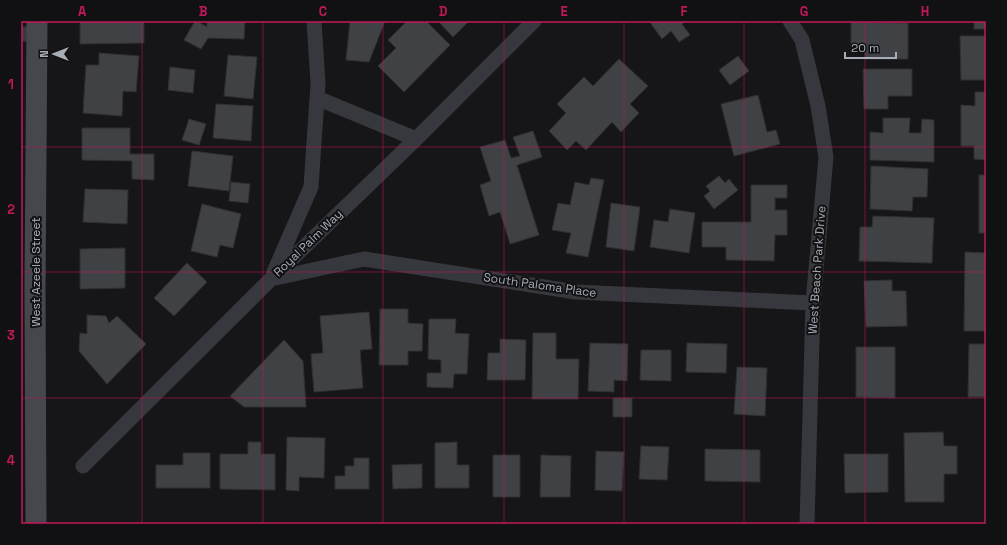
<svg xmlns="http://www.w3.org/2000/svg" width="1007" height="545" font-family="'Space Grotesk',sans-serif">
<rect width="100%" height="100%" fill="#161618"/>
<!-- building -->
<path fill="#404145" stroke="#303034" d="M80 21H144V43L80 44Z
M195 21H197L207 27V21H245L244 39 208 38 201 49 184 40Z
M350 21H385L369 62 346 60Z
M407 21H426L450 45 404 92 378 66 396 48 388 40Z
M438 21H469L453 37Z
M649 21H686L682 24 690 35 679 42 671 31 662 39Z
M974 21H986V29H974Z
M851 22 908 23V59H865V46H851Z
M960 36H986V80H961Z
M99 53 139 56 136 92 123 91 122 116 83 113 86 65H99Z
M228 55 257 57 253 99 224 96Z
M738 56 749 71 730 85 719 70Z
M619 59 648 86 630 104 639 113 621 132 612 122 586 150 576 141 567 150 549 131 566 113 557 104 584 77 593 86Z
M170 67 195 70 193 93 168 90Z
M863 69H912V96H888V109H864Z
M975 92H986V160L974 159V146H961V105L975 106Z
M758 95 767 132 776 130 780 144 734 156 721 104Z
M216 104 253 106 251 141 213 138Z
M883 118H910L909 133H921L922 119 934 120V162L870 160V132L883 133Z
M189 119 206 124 199 145 182 140Z
M82 128H130V154H154V180L132 179V161L82 160Z
M533 131 542 157 517 165 539 235 510 244 500 212 489 216 480 185 491 181 480 147 505 140 511 158 520 156 513 137Z
M192 151 233 156 229 191 188 186Z
M871 166 928 169 927 197H913L912 211 870 209Z
M979 175H986V233H979Z
M719 176 725 183 729 179 738 190 714 209 704 196 710 191 706 186Z
M591 178 604 180 588 257 566 253 571 233 552 230 558 203 570 205 575 182 589 185Z
M231 182 250 184 248 203 229 201Z
M751 185H787V198H775V210H787V235H775L774 261 726 260V247H702V222H751Z
M85 189 128 190 127 224 83 222Z
M611 203 640 207 634 251 606 247Z
M202 204 241 214 233 248 220 245 217 257 191 251Z
M670 209 695 213 689 253 650 247 654 220 668 222Z
M873 216 934 218 932 263 859 261 860 227H872Z
M125 248V288L80 289V249Z
M965 252 986 253V331H964Z
M187 263 207 282 174 316 154 298Z
M892 280V291H906L907 326 866 327 864 281Z
M380 309H408V323L423 324 422 351H408V365H379Z
M369 312 372 349 360 350 363 388 314 392 311 354 323 353 320 316Z
M87 315 106 316 109 323 117 316 146 344 107 384 79 351 80 333 87 334Z
M429 319H456L455 333 469 334 467 374H454L453 388 427 387V373H441V360L428 359Z
M533 333H556V359H579L578 399H532Z
M500 339 526 340 525 380H487L488 353H500Z
M284 340 303 361 306 407H244L230 396Z
M590 343 628 344 627 381 614 380V392L588 391Z
M687 343 727 344 726 373 686 372Z
M969 344H986V397H968Z
M856 347H895V398L856 397Z
M641 350H671V381L640 380Z
M737 367 767 368 765 416 734 414Z
M613 398H632V417H613Z
M943 432 944 446H957V474H944V502H905L904 433Z
M287 437 325 438 324 478 299 477V491L286 490Z
M248 442H261V454H275V490L220 489V454H248Z
M457 442V465H469V488H435V443Z
M641 446 669 447 667 480 639 479Z
M705 449 760 450V482L705 481Z
M596 451 624 452 622 491 595 490Z
M183 453H210V488H156V465H183Z
M844 454H888V492L845 493Z
M493 455H520V497H493Z
M541 455 571 456 570 497H540Z
M354 458H369V489H335V476H345V466H354Z
M422 464V488L393 489 392 465Z"/>
<g fill="none" stroke-linecap="round" stroke-linejoin="round">
<!-- street -->
<path stroke="#37383d" stroke-width="15" d="M790 21 802 40 818 106 826 157 813 303 807 524
M21 34H37
M317 98 416 139
M274 272 311 187 318 84 314 21
M271 279 364 259 576 292 813 303
M83 466 271 279 416 139 534 21"/>
<!-- secondary -->
<path stroke="#45474d" stroke-width="21" d="M36 524 35 290 37 21"/>
</g>
<!-- grid -->
<path fill="none" stroke="#c2185b" stroke-width="1" stroke-opacity="0.55" d="M142 21V524M263 21V524M383 21V524M504 21V524M624 21V524M744 21V524M865 21V524M21 147H986M21 272H986M21 398H986"/>
<g text-anchor="middle" dominant-baseline="central" stroke-width="4" stroke-linejoin="round" paint-order="stroke">
<!-- street labels -->
<g font-size="12" fill="#a8adb8" stroke="#111113">
<text transform="translate(308 243) rotate(-44)">Royal Palm Way</text>
<text transform="translate(817 270) rotate(-86)">West Beach Park Drive</text>
<text transform="translate(36 272) rotate(-90)">West Azeele Street</text>
<text transform="translate(540 285) rotate(8)">South Paloma Place</text>
</g>
</g>
<!-- border -->
<rect width="1007" height="545" fill="none" stroke="#111113" stroke-width="44"/>
<!-- north arrow -->
<g transform="translate(54 54) rotate(270)" stroke="#111113" stroke-width="3" paint-order="stroke">
<path d="M0-3L7 15L0 10L-7 15Z" fill="#a8adb8"/>
<text y="-6" font-size="11" font-weight="bold" text-anchor="middle" fill="#a8adb8">N</text>
</g>
<!-- scale -->
<path d="M845 52v6h51v-6" fill="none" stroke="#a8adb8" stroke-width="2"/>
<text x="851" y="52" font-size="12" fill="#a8adb8" stroke="#111113" stroke-width="3" paint-order="stroke">20 m</text>
<rect x="22" y="22" width="963" height="501" fill="none" stroke="#c2185b" stroke-width="1.5"/>
<g font-size="13" text-anchor="middle" font-weight="bold" fill="#c2185b">
<text x="82" y="16">A</text>
<text x="203" y="16">B</text>
<text x="323" y="16">C</text>
<text x="443" y="16">D</text>
<text x="564" y="16">E</text>
<text x="684" y="16">F</text>
<text x="804" y="16">G</text>
<text x="925" y="16">H</text>
<text x="11" y="89">1</text>
<text x="11" y="214">2</text>
<text x="11" y="340">3</text>
<text x="11" y="465">4</text>
</g>
</svg>
